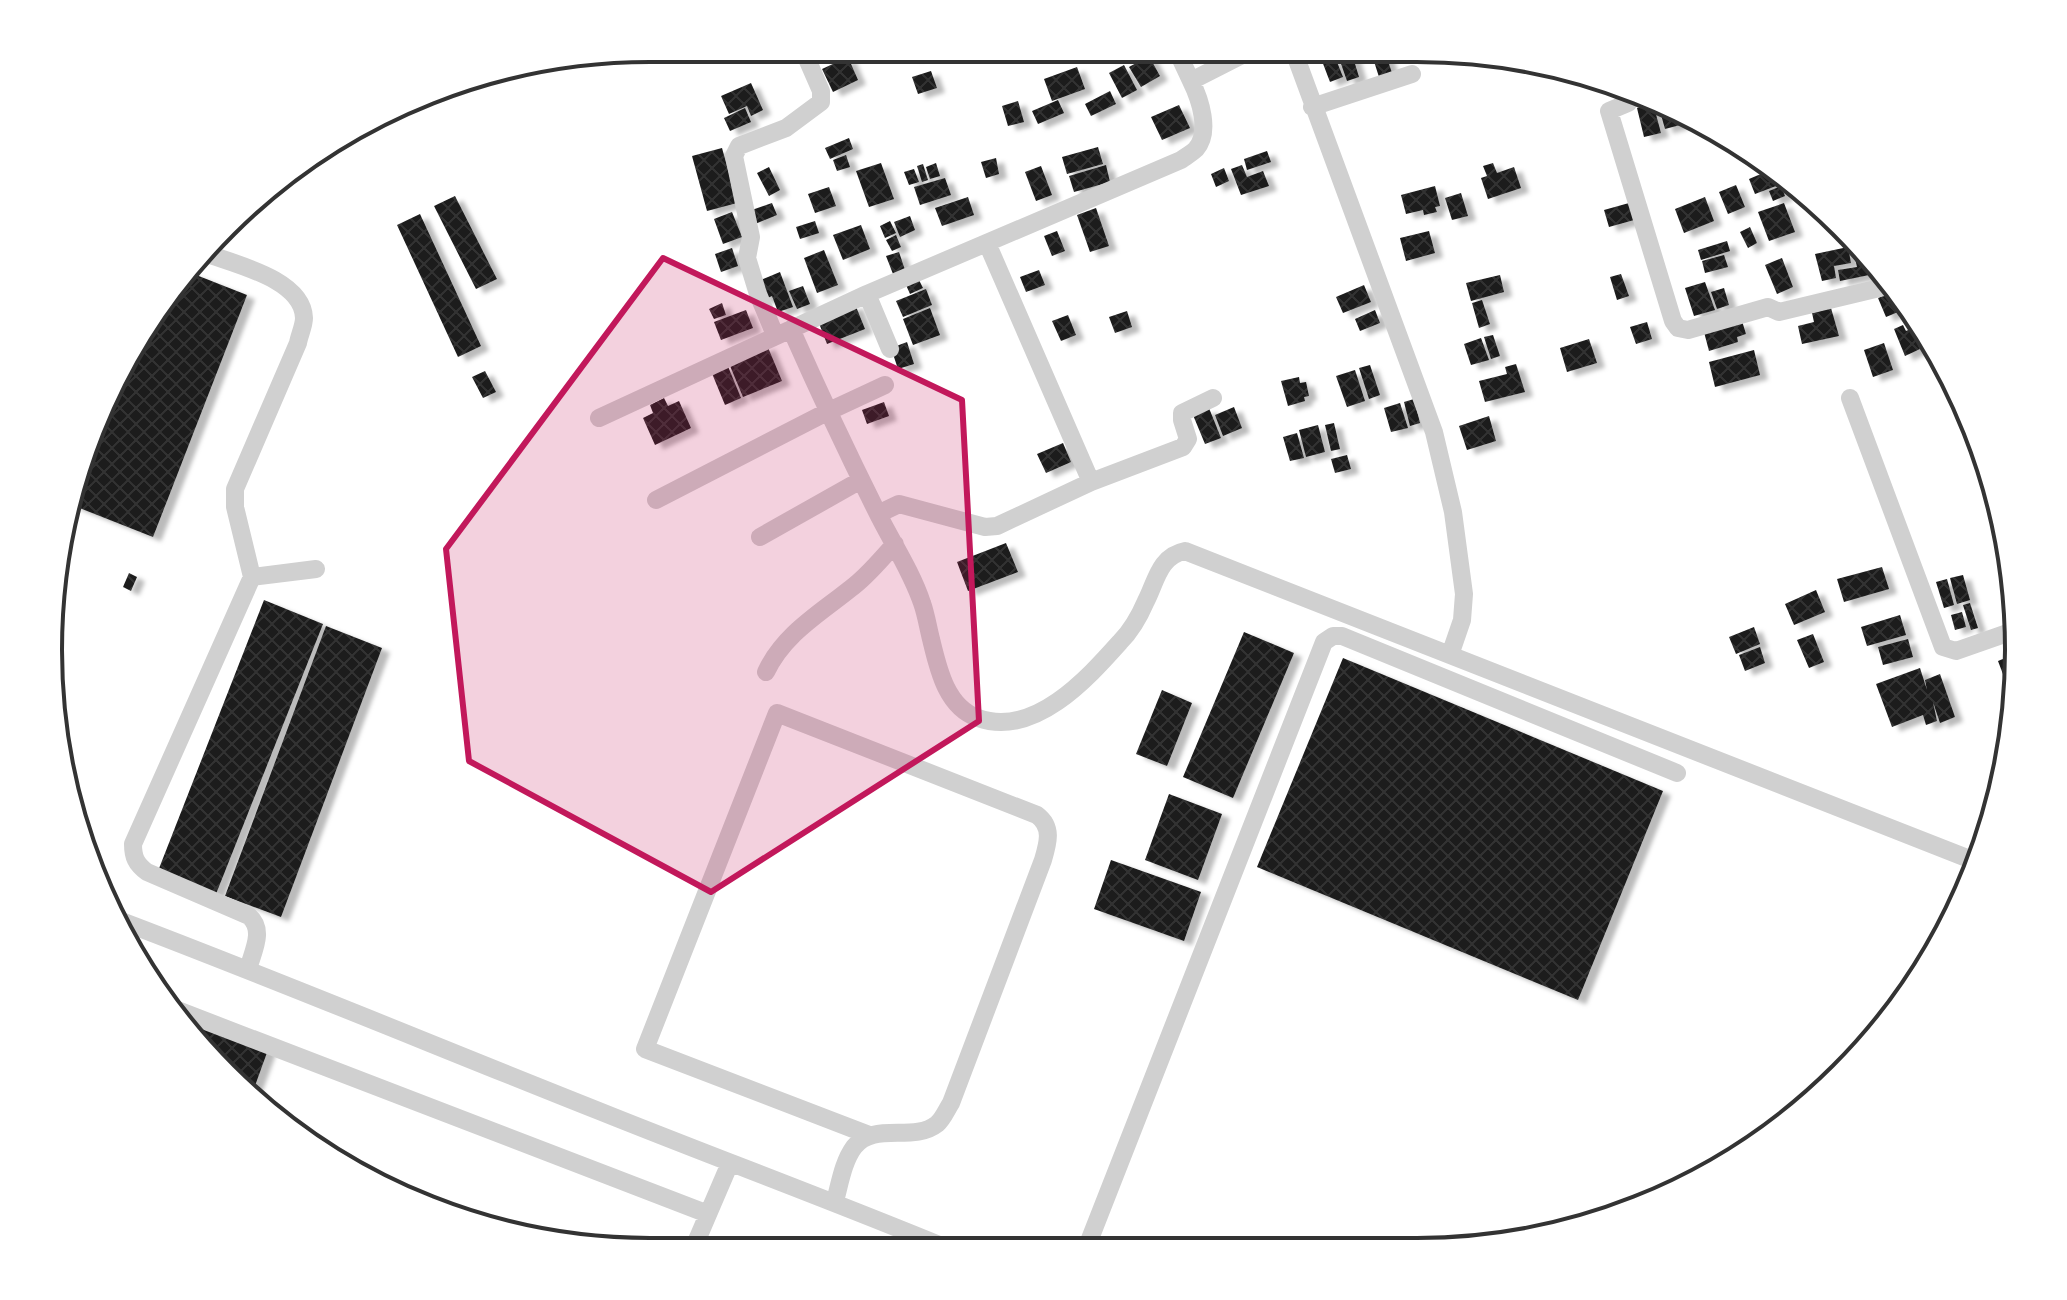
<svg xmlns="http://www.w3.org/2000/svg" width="2067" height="1300" font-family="'PT Sans',sans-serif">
<defs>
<pattern id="building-cross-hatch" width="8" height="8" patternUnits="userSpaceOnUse" patternTransform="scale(2)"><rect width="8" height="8" fill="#1a1a1a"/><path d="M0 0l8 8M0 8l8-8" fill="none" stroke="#333"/></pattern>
<filter id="shadow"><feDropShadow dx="8" dy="4.5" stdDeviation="2" flood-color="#0004"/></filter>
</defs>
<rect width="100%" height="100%" fill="#fff"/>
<!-- building -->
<path fill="url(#building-cross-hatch)" filter="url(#shadow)" d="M910 50H928L913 57Z
M1105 51H1122L1108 58Z
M1201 51 1234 52 1204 64Z
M1371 52H1385L1392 73 1379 77Z
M1352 54 1359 77 1347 81 1339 58Z
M1149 56 1160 76 1141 87 1129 67Z
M848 57 858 80 833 92 822 69Z
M1335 57 1343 77 1330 82 1322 61Z
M1124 65 1137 90 1122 98 1109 73Z
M1077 67 1085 89 1052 101 1044 79Z
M931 71 937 88 918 94 912 77Z
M751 83 763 110 751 116 747 106 729 114 721 96Z
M1110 91 1116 104 1091 116 1085 104Z
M1058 100 1064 113 1038 124 1032 111Z
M1018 101 1024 122 1008 126 1002 106Z
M1653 103 1661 133 1644 137 1637 108Z
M1663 103 1676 110 1680 125 1665 129 1658 104Z
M1179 105 1190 128 1162 140 1151 117Z
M745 108 751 122 730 131 724 118Z
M849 138 853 149 830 159 825 148Z
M1098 147 1103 164 1067 174 1062 157Z
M722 148 737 203 707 211 692 156Z
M1267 151 1271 162 1247 170 1244 159Z
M846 155 850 167 837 171 833 160Z
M996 158 999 174 986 178 981 162Z
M881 163 894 199 869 207 856 171Z
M936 163 940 176 930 179 926 167Z
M1493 163 1497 173 1514 167 1521 188 1488 199 1481 178 1487 176 1483 166Z
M923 164 928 180 922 182 917 166Z
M1106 165 1110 182 1074 192 1069 176Z
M1242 165 1247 177 1263 171 1269 186 1241 195 1231 169Z
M1041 166 1052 195 1036 201 1025 172Z
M769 167 780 190 769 196 757 173Z
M1224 168 1229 181 1216 187 1211 174Z
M1775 168 1781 184 1755 194 1749 179Z
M914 169 919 182 909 185 904 172Z
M945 178 951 195 920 205 914 187Z
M1736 185 1745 207 1728 214 1719 192Z
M1435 186 1440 206 1435 207 1437 212 1424 215 1423 210 1406 214 1401 195Z
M1781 186 1785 196 1773 201 1769 191Z
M829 187 836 206 815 213 808 194Z
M1461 193 1468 216 1452 220 1445 198Z
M455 196 497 279 476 289 434 206Z
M968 197 974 215 942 226 935 208Z
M1705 197 1714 221 1684 233 1675 209Z
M772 203 777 215 755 224 749 211Z
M1629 203 1634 220 1609 227 1604 210Z
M1784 203 1795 232 1769 241 1758 212Z
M1096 208 1109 246 1090 252 1077 215Z
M732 212 742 237 723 244 714 219Z
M420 214 481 346 458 357 397 225Z
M910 216 915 230 900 237 894 222Z
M815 221 819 233 800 239 796 227Z
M890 221 896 233 885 238 880 226Z
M861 225 870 249 843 260 833 235Z
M1750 227 1757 243 1748 248 1740 232Z
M1057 231 1065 251 1052 256 1044 236Z
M1429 231 1435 253 1406 261 1400 238Z
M896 235 901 247 892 251 886 240Z
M1727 241 1730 251 1701 260 1698 250Z
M1848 247 1851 263 1834 266 1836 278 1822 281 1815 254Z
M732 248 738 266 721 272 715 254Z
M824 250 838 285 817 293 804 258Z
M899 252 905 270 893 274 886 256Z
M1864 252 1869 275 1840 281 1838 270 1857 267 1854 254Z
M1724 255 1728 267 1705 273 1702 261Z
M1782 258 1793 287 1777 294 1765 265Z
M1039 270 1045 285 1026 292 1020 277Z
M186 271 247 295 153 537 72 505 80 456 173 283Z
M780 272 793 307 778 312 772 296 763 300 756 282Z
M1621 274 1629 296 1617 300 1610 277Z
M1500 275 1504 292 1471 301 1466 283Z
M919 280 923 288 910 294 906 285Z
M1705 282 1715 310 1694 316 1685 288Z
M1364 285 1371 302 1343 313 1336 297Z
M803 286 810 304 797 309 789 291Z
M1724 288 1729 305 1717 309 1711 292Z
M926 289 932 305 903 317 896 301Z
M1894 291 1903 310 1886 317 1878 298Z
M1482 300 1490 324 1479 328 1472 303Z
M722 303 726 315 714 319 709 309Z
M855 304 865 329 827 344 817 318Z
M930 308 940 335 913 345 903 319Z
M1831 308 1839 336 1802 344 1798 326 1814 322 1812 313Z
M746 310 753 328 721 340 714 322Z
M1375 310 1380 323 1360 331 1355 319Z
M1127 311 1132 327 1115 333 1109 317Z
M1068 315 1076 335 1061 341 1052 321Z
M1742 321 1746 334 1737 337 1738 342 1709 351 1704 332Z
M1647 322 1652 339 1636 344 1630 327Z
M1903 325 1906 331 1911 329 1920 349 1905 356 1894 329Z
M1493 335 1500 356 1491 359 1484 337Z
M1481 338 1489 360 1471 365 1464 344Z
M1589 339 1597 363 1567 372 1560 348Z
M907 342 914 364 898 369 891 348Z
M1884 343 1893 370 1873 377 1864 350Z
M767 345 782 381 743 397 728 361Z
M1754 350 1760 375 1715 387 1709 362Z
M727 364 741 398 725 405 711 371Z
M1516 364 1525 392 1485 402 1479 381 1507 374 1505 367Z
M1370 365 1380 395 1369 399 1359 368Z
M1355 370 1365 401 1347 407 1336 376Z
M485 371 496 392 483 398 472 377Z
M1299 377 1300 383 1306 382 1309 396 1304 397 1305 401 1288 406 1281 381Z
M664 398 668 406 679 401 691 428 655 445 643 418 653 413 650 405Z
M1414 399 1420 423 1410 426 1404 402Z
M884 402 889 416 867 424 862 410Z
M1400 403 1408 428 1391 432 1384 408Z
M1234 407 1242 428 1223 436 1215 415Z
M1209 408 1221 438 1205 444 1193 415Z
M1489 416 1496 441 1467 450 1459 426Z
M1334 423 1340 449 1331 451 1325 425Z
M1318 425 1325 452 1306 457 1299 430Z
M1297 433 1304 458 1290 461 1283 437Z
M1063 443 1071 462 1046 473 1037 454Z
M1347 455 1351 469 1335 473 1331 459Z
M1006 543 1018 572 968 591 957 562Z
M1882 567 1889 589 1844 602 1837 579Z
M129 573 137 577 131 591 123 587Z
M1963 575 1970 600 1957 604 1950 578Z
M1947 579 1954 605 1944 608 1936 582Z
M1816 590 1825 612 1794 625 1785 604Z
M264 600 323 624 216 894 158 871Z
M1970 603 1978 628 1971 630 1963 605Z
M1962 612 1966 627 1955 630 1951 615Z
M1900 615 1906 635 1867 646 1861 627Z
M326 626 382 648 281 917 225 896Z
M1754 627 1760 644 1736 654 1729 637Z
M1244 632 1294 653 1233 798 1183 777Z
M1813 634 1824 662 1809 668 1797 640Z
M1908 639 1913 657 1883 665 1878 647Z
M1760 647 1765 663 1745 671 1739 655Z
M2015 654 2017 673 2004 677 1998 661Z
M1343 658 1663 791 1578 1000 1257 867Z
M1920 668 1927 690 1925 680 1940 674 1955 717 1940 723 1933 702 1937 721 1926 725 1923 715 1892 727 1876 684Z
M1162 690 1192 703 1167 766 1136 754Z
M1169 794 1222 814 1198 880 1145 860Z
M1111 860 1201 892 1184 941 1094 909Z
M178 1014 269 1047 252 1094Z"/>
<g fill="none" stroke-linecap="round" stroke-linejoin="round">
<!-- minor -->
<path stroke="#d0d0d0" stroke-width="18" d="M1177 51 1191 81
M1294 52 1434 432 1453 512 1464 594 1462 620 1450 655
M1627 88 1630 95 1628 103 1609 111 1673 321 1678 328 1688 330 1768 307 1779 312 1892 285
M1312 107 1412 74
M987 243 1091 482
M205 253C234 264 303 279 304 318 304 326 299 336 298 343L235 489V507L252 577 133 844C133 857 136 864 147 872L249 916C265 930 253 951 248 969
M867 294 890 349
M791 329C818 390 846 450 876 510 891 541 911 570 922 603 926 614 928 627 931 639 938 668 946 707 978 718 1034 738 1087 679 1120 642 1131 631 1140 615 1146 601 1156 582 1159 556 1185 551L1977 862
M775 335 758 294 747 258 751 237 734 156 739 146 786 128 821 102V91L807 59
M1850 398 1943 647 1956 651 2016 630
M599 418 867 294 1181 160C1185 157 1192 153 1196 149 1211 132 1200 99 1191 81L1248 52
M656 500 827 412 885 385
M878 514 899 504 985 527 997 526 1091 482 1183 447 1188 439 1182 420V413L1213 398
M760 537 861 480
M252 577 316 569
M766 672C784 634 819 614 850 589 867 577 881 559 895 544
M121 921C282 982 440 1048 599 1111 716 1158 833 1201 949 1249
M172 1008 708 1214
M835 1201C840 1183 843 1162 854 1147 874 1121 913 1143 937 1124 943 1119 947 1109 951 1103L1043 860C1048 843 1053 827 1037 815L777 713 645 1049 869 1135
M694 1247 730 1163
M1086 1249 1324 642 1333 636H1342L1677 773"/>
</g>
<!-- marked area -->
<path fill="#c2185b" fill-opacity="0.2" stroke="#c2185b" stroke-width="6" stroke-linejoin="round" d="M663 258 962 400 979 721 711 892 469 761 446 549Z"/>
<!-- crop -->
<path d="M0 0H2067V1300H0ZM650 62H1417A588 588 0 0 1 2005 650V650A588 588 0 0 1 1417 1238H650A588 588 0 0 1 62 650V650A588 588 0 0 1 650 62Z" fill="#fff" fill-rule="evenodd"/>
<path fill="none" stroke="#333" stroke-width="4" d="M650 62H1417A588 588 0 0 1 2005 650V650A588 588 0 0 1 1417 1238H650A588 588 0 0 1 62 650V650A588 588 0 0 1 650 62Z"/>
</svg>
